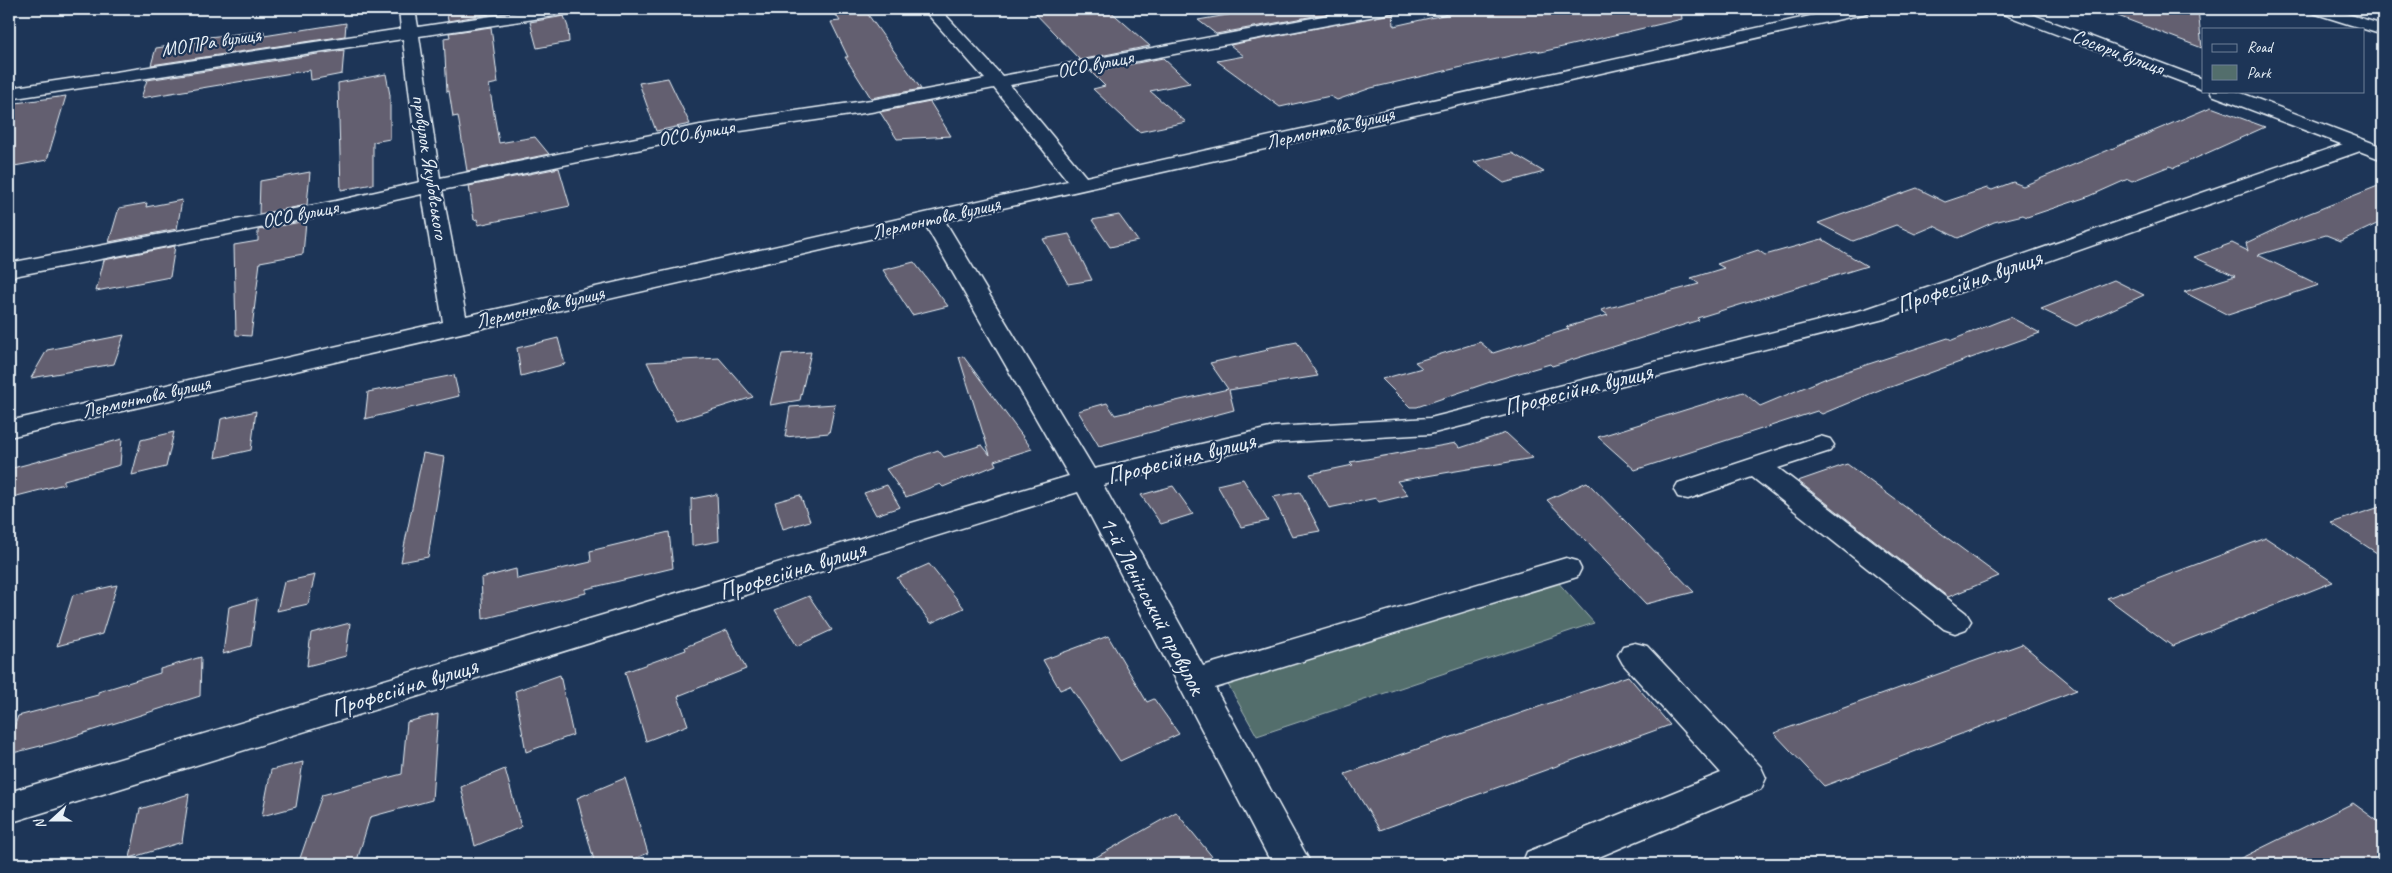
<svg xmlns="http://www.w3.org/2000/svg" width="2392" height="873" font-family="Caveat,sans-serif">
<rect width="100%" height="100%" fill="#1d3557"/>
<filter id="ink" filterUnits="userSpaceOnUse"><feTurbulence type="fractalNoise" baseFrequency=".02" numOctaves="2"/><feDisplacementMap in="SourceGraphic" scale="10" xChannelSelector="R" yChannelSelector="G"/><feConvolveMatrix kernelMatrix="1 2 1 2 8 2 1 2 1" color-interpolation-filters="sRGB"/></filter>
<g filter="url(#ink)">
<!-- green -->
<path fill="#536e6c" stroke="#9eb0b2" d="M1556 580 1594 623 1257 736 1226 681Z"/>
<!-- building -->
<path fill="#635f6f" stroke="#e8f1f8" d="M446 9H489V14L448 21Z
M832 9H864L921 89 871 98 845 57H848L831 22 840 21Z
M1031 9H1108L1150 46 1080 60Z
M1263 9H1352L1216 34 1198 20Z
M1470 9H1681L1682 19 1580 43 1541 52 1536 50 1371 88 1337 100 1330 96 1280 107 1217 61 1244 56 1230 45 1393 13 1394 26Z
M2106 9H2198L2202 48 2105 11Z
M564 16 568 27 569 42 537 48 530 22Z
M346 23 345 36 151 65 156 48 199 42V38L264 31V36Z
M491 27 498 83 489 85 499 143 535 137 549 154 467 171 458 116 453 117 449 91 447 92 444 38 450 37 449 33Z
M344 50 342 74 311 80 310 70 141 98 147 80Z
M1163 58 1190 83 1150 91 1186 122 1139 132 1093 89 1105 86 1091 72Z
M386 74 390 95V139L373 142V184L341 190 338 83Z
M668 78 690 124 656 131 639 83Z
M66 96 47 160 9 167V116L16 103Z
M930 102 951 136 897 139 880 112Z
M2211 107 2265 127 2174 168 2170 166 2132 181 2128 179 2090 196 2027 217 2023 215 1994 222 1958 238 1934 226 1915 234 1896 225 1853 241 1818 223 1917 188 1945 202 1987 188 1992 190 2013 182 2023 186Z
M1512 153 1544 172 1504 183 1474 162Z
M559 168 570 206 478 225 477 219 474 220 469 186Z
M310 172 307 205 259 214 260 181Z
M2383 184V221L2341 241 2326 235 2258 255 2319 285 2228 315 2184 292 2235 276 2194 257 2232 243 2248 251 2246 243 2305 215Z
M182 200 177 229 109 242 119 208 147 203 146 207Z
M1119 215 1138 241 1110 247 1092 220Z
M306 221 303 254 260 262 251 336 236 335 234 245 258 241V230Z
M1069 234 1092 280 1068 284 1043 239Z
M1822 239 1867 266 1697 318 1699 320 1552 366 1550 364 1499 379 1417 407H1410L1382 379 1422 368 1415 362 1480 342 1493 353 1569 329 1566 327 1608 315 1601 310 1699 284 1691 278 1724 268 1717 264 1758 250 1765 255Z
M175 246 170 277 96 291 104 260Z
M914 262 948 306 912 315 883 270Z
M2114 280 2144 295 2076 326 2041 309Z
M2010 317 2040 333 1891 387 1889 386 1822 414 1817 411 1635 470 1598 437 1743 392 1760 406 1829 377 1948 338 1952 340Z
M124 335 114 364 31 378 47 350Z
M558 338 565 364 521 376 517 348Z
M1297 342 1318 376 1229 390 1234 410 1099 446 1078 411 1107 403 1115 415 1228 389 1210 363 1268 350 1266 348Z
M811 352 800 400 770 405 782 354Z
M963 356 1032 449 994 461 996 465 943 487 940 484 906 497 886 469 938 450 944 457 982 445 990 455 959 357Z
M719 358 753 397 676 421 647 362Z
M454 375 459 396 365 419 368 392Z
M835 404 829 433 785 437 790 407Z
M256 411 251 450 215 458 221 419Z
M174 432 166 467 132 475 141 440Z
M1506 433 1533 458 1397 481 1408 495 1379 502 1376 498 1329 508 1310 474 1353 465 1350 462 1456 443 1460 448Z
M122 439 120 465 64 480V484L9 498V469Z
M423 453 444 457 428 557 401 562Z
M1847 464 1999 576 1948 597 1798 481Z
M1243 479 1268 521 1241 527 1217 485Z
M1587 482 1670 567 1694 592 1646 604 1547 500Z
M887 485 900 507 876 515 864 493Z
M1173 486 1193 514 1161 524 1141 495Z
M1300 492 1320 531 1292 536 1273 497Z
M717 494 719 541 692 546 691 499Z
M800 495 810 521 783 529 775 502Z
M2383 506V557L2331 523Z
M669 532 673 568 586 589V593L483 619 481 578 516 569 517 579 591 562 590 551Z
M2266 538 2333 582 2172 646 2107 598Z
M929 564 964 608 931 623 897 578Z
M315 575 308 604 277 611 284 582Z
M117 585 102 634 57 646 73 595Z
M809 596 832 630 797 646 775 610Z
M257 599 251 646 223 654 229 607Z
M350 623 346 656 307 666 311 633Z
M727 630 746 669 678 696 688 725 646 741 625 672 686 650 685 647Z
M1108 636 1147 702 1154 699 1179 734 1120 761 1070 686 1060 690 1043 660Z
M2022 644 2077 690 1824 786 1774 733Z
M201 657 200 696 56 742 9 754V742L18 716 98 695V692L160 673V669Z
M560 675 573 735 526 752 515 691Z
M1628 676 1670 725 1380 830 1345 774Z
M438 714 432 800 370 817 356 864H298L322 795 402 774 407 722Z
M303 762 296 807 262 816 271 770Z
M505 769 521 827 475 846 461 787Z
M625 778 648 853 622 864H595L577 798Z
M189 794 182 842 130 858 140 809Z
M2353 803 2383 825V864H2229Z
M1176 812 1218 864H1084Z"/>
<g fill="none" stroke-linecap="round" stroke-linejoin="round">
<defs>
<path id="minor" d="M399 9H415L418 27 537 9H576L574 12 568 14 419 36 440 178 700 125 871 100 985 79 923 9H940L1002 76 1361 9H1394L1392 12 1386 14 1010 85 1086 177 1842 9H1871L1869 12 1863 14 945 221 1094 469 1274 427 1430 418 1866 309 2352 141 2359 139 2366 141 2369 145 2366 149 1884 319 1430 434 1274 443 1103 485 1203 666 1566 558 1577 561 1581 569 1577 577 1215 688 1311 864H1272L1078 492 9 823V792L1069 476 926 226 9 437V421L443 322 422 194 336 213 9 277V263L336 201 420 182 403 39 9 99V88L401 29ZM994 88 1068 181 466 316 442 190 700 137 871 112Z
M2308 9H2332L2383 25V35L2310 12Z
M1820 436 1830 439 1834 445 1830 451 1778 468 1966 613 1971 621 1966 629 1955 633 1944 629 1752 477 1688 499 1678 497 1674 490 1678 483Z
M1635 643 1647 646 1761 767 1766 778 1761 789 1582 864H1522L1527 852 1721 773 1623 664 1618 655 1623 646Z"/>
<path id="tertiary" d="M1996 9H2018L2203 79V90L1998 12Z
M2210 91H2236L2383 147V160L2212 95Z"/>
</defs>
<!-- minor casing -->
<use href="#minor" stroke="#e8f1f8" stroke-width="3"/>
<!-- tertiary casing -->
<use href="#tertiary" stroke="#e8f1f8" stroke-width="3"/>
<!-- minor -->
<use href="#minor" fill="#1d3557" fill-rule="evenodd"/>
<!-- tertiary -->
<use href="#tertiary" fill="#1d3557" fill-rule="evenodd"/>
</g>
</g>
<g text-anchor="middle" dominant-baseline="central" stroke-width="4.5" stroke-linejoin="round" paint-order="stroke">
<!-- far-street labels -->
<g font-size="20" fill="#e8f1f8" stroke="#1d3557">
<text transform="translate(211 42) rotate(-9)">МОПРа вулиця</text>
<text transform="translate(2118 52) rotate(21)">Сосюри вулиця</text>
<text transform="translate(1095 64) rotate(-11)">ОСО вулиця</text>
<text transform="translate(1330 128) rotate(-13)">Лермонтова вулиця</text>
<text transform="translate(696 133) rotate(-10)">ОСО вулиця</text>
<text transform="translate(430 167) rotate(81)">провулок Якубовського</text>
<text transform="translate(300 214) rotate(-11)">ОСО вулиця</text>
<text transform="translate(936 218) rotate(-13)">Лермонтова вулиця</text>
<text transform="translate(540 307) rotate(-13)">Лермонтова вулиця</text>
<text transform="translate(146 397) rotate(-13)">Лермонтова вулиця</text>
</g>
<!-- street labels -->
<g font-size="24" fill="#e8f1f8" stroke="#1d3557">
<text transform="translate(1969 281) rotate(-19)">Професійна вулиця</text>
<text transform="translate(1578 389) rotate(-14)">Професійна вулиця</text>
<text transform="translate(1181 458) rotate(-14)">Професійна вулиця</text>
<text transform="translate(792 570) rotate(-17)">Професійна вулиця</text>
<text transform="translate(1153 605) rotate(62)">1-й Ленінський провулок</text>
<text transform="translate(404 687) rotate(-17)">Професійна вулиця</text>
</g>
</g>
<!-- margin -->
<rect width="2392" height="873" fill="none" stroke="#1d3557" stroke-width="30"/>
<rect x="15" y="15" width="2362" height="843" fill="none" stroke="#e8f1f8" stroke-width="2" filter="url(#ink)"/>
<!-- legend -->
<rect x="2202" y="28" width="162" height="65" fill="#1d3557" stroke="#6e8097"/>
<rect x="2212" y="44" width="25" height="8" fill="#1d3557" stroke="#6e8097"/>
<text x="2247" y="52" font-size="15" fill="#e8f1f8">Road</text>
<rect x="2212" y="65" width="25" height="15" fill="#536e6c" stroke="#6e8097"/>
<text x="2247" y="78" font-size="15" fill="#e8f1f8">Park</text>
<!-- north arrow -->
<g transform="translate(52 820) rotate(249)" stroke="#1d3557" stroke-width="4" paint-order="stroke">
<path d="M0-4L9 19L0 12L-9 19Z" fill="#e8f1f8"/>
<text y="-8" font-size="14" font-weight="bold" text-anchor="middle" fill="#e8f1f8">N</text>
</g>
</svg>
